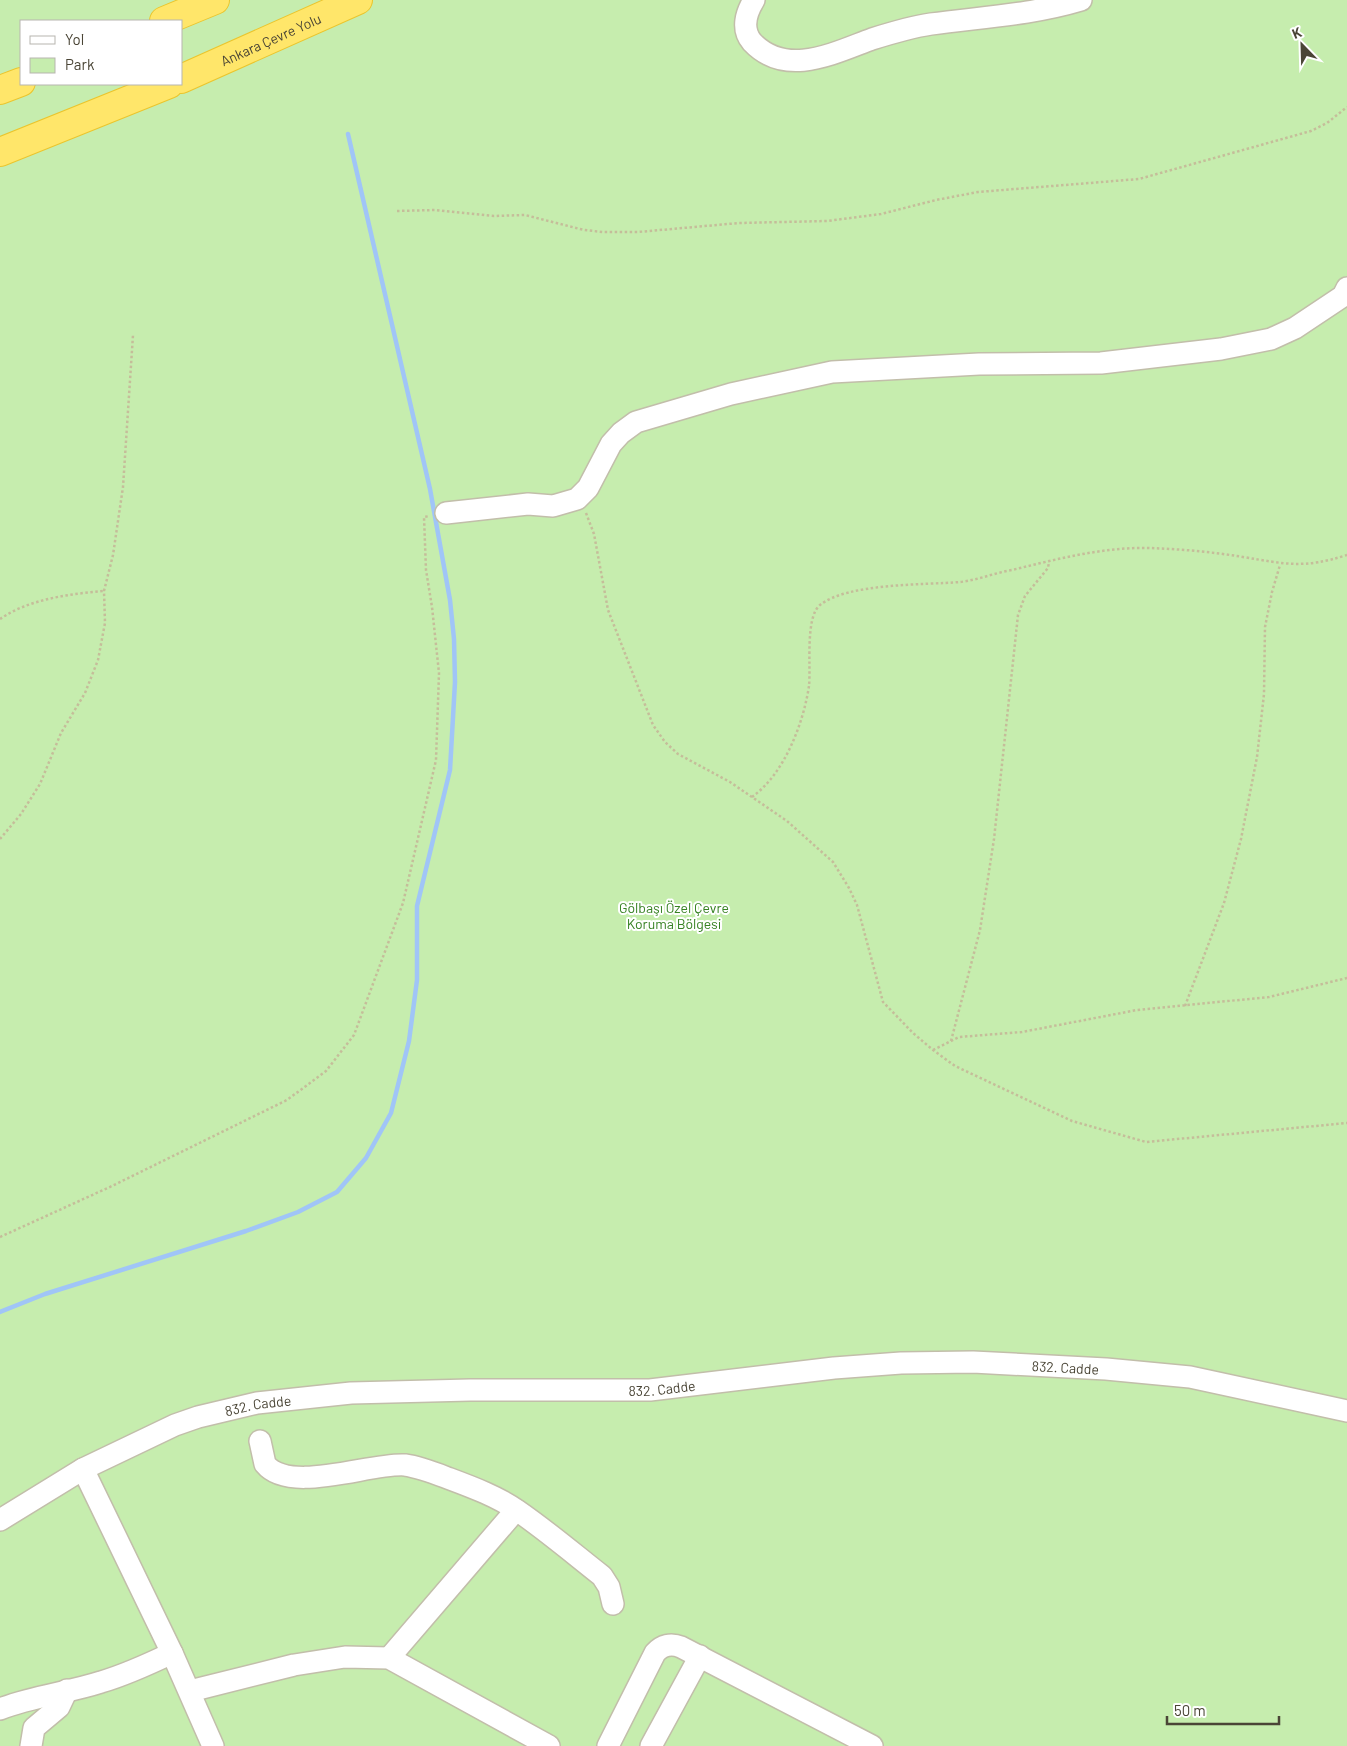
<svg xmlns="http://www.w3.org/2000/svg" width="1347" height="1746" font-family="Barlow,sans-serif">
<rect width="100%" height="100%" fill="#f5f4e8"/>
<!-- green -->
<path fill="#c6edae" fill-rule="evenodd" d="M0 0H1347V1746H0ZM21 21H181V84H21Z"/>
<g fill="none" stroke-linecap="round" stroke-linejoin="round">
<!-- stream -->
<path stroke="#a0c5f7" stroke-width="4.5" d="M0 1312 45 1294 246 1231 298 1212 337 1192 366 1158 391 1113 409 1041 417 980V906L450 770 455 682 454 639 450 600 430 489 348 134"/>
<defs>
<g id="minor">
<path d="M754 0C746 13 741 29 752 42 786 78 834 53 872 39 891 33 911 27 931 24 982 17 1031 15 1081 0"/>
<path d="M446 513 528 504 553 506 577 499 588 488 611 444 621 433 636 422 731 394 832 372 979 364 1101 363 1221 349 1271 339 1295 328 1343 296 1347 288"/>
<path d="M260 1441 265 1464C290 1495 372 1462 405 1465 419 1467 432 1472 445 1477 469 1486 497 1496 518 1511 547 1531 574 1554 602 1576L609 1587 613 1604"/>
<path d="M83 1469 172 1653 213 1746"/>
<path id="s1" d="M0 1520 83 1469 175 1425 198 1417 257 1403 351 1393 470 1390H650L834 1368 901 1363 973 1362 1106 1369 1190 1377 1347 1411"/>
<path d="M389 1658 516 1510"/>
<path d="M190 1691 294 1665 345 1657 389 1658 549 1746"/>
<path d="M0 1709C33 1696 67 1693 101 1682 125 1675 149 1664 172 1653"/>
<path d="M31 1746 34 1728 59 1707 67 1690"/>
<path d="M608 1746 655 1653C662 1645 671 1643 681 1647L872 1746"/>
<path d="M651 1746 700 1656"/>
</g>
<g id="highway">
<path d="M164 21 215 0"/>
<path id="s2" d="M181 79 358 0"/>
<path d="M0 90 21 82"/>
<path d="M0 152 169 84"/>
</g>
</defs>
<!-- minor casing -->
<use href="#minor" stroke="#c2beaa" stroke-width="24"/>
<!-- highway casing -->
<use href="#highway" stroke="#ebc52d" stroke-width="30"/>
<!-- path -->
<path stroke="#c5bd9a" stroke-width="2.5" stroke-dasharray="2.5 2.5" stroke-linecap="butt" d="M397 211 435 210 494 216 525 215 584 230 603 232H638L739 223 827 221 881 214 936 200 978 192 1139 179 1311 131 1327 123 1347 107
M586 513 594 534 608 610 653 725 665 742 678 754 730 782 787 821 833 862 849 888 857 905 883 1002 913 1033 933 1050 955 1066 1072 1121 1146 1142 1347 1123
M0 619C29 599 69 594 104 591
M752 797C784 774 803 725 809 686 811 667 805 617 820 605 847 583 925 585 960 582 978 580 994 573 1012 570 1057 559 1103 547 1149 548 1180 549 1213 552 1243 557 1286 564 1303 569 1347 555
M0 839 21 814 40 784 61 733 85 693 98 660 105 623 104 591 113 555 123 487 133 335
M1185 1006 1224 903 1241 839 1257 757 1264 694 1265 627 1272 592 1280 565
M951 1041 980 930 994 839 1018 615 1025 596 1048 568 1049 562
M933 1050 959 1037 1022 1032 1137 1010 1269 997 1347 978
M0 1237 112 1186 287 1100 326 1071 354 1035 403 903 436 760 439 673 432 607 426 570 424 517 430 516"/>
<!-- minor -->
<use href="#minor" stroke="#fff" stroke-width="21"/>
<!-- highway -->
<use href="#highway" stroke="#ffe66a" stroke-width="28"/>
</g>
<g text-anchor="middle" dominant-baseline="central" stroke-width="4" stroke-linejoin="round" paint-order="stroke">
<!-- street labels -->
<g font-size="14" fill="#4a4536" stroke="#fff">
<text stroke="none"><textPath href="#s2" startOffset="98">Ankara Çevre Yolu</textPath></text>
<text stroke="none"><textPath href="#s1" startOffset="1095">832. Cadde</textPath></text>
<text stroke="none"><textPath href="#s1" startOffset="690">832. Cadde</textPath></text>
<text stroke="none"><textPath href="#s1" startOffset="285">832. Cadde</textPath></text>
</g>
<!-- park labels -->
<g font-size="14" fill="#378223" stroke="#fff">
<text x="674" y="907">Gölbaşı Özel Çevre<tspan x="674" dy="16">Koruma Bölgesi</tspan></text>
</g>
</g>
<!-- legend -->
<rect x="20" y="20" width="162" height="65" fill="#ffffff" stroke="#b7b5af"/>
<rect x="30" y="36" width="25" height="8" fill="#ffffff" stroke="#b7b5af"/>
<text x="65" y="45" font-size="15" fill="#4a4536">Yol</text>
<rect x="30" y="58" width="25" height="15" fill="#c6edae" stroke="#b7b5af"/>
<text x="65" y="70" font-size="15" fill="#4a4536">Park</text>
<!-- north arrow -->
<g transform="translate(1302 45) rotate(337)" stroke="#ffffff" stroke-width="4" paint-order="stroke">
<path d="M0-4L9 19L0 12L-9 19Z" fill="#4a4536"/>
<text y="-8" font-size="14" font-weight="bold" text-anchor="middle" fill="#4a4536">K</text>
</g>
<!-- scale -->
<path d="M1167 1716v8h112v-8" fill="none" stroke="#4a4536" stroke-width="2.5"/>
<text x="1174" y="1716" font-size="15" fill="#4a4536" stroke="#ffffff" stroke-width="4" paint-order="stroke">50 m</text>
</svg>
